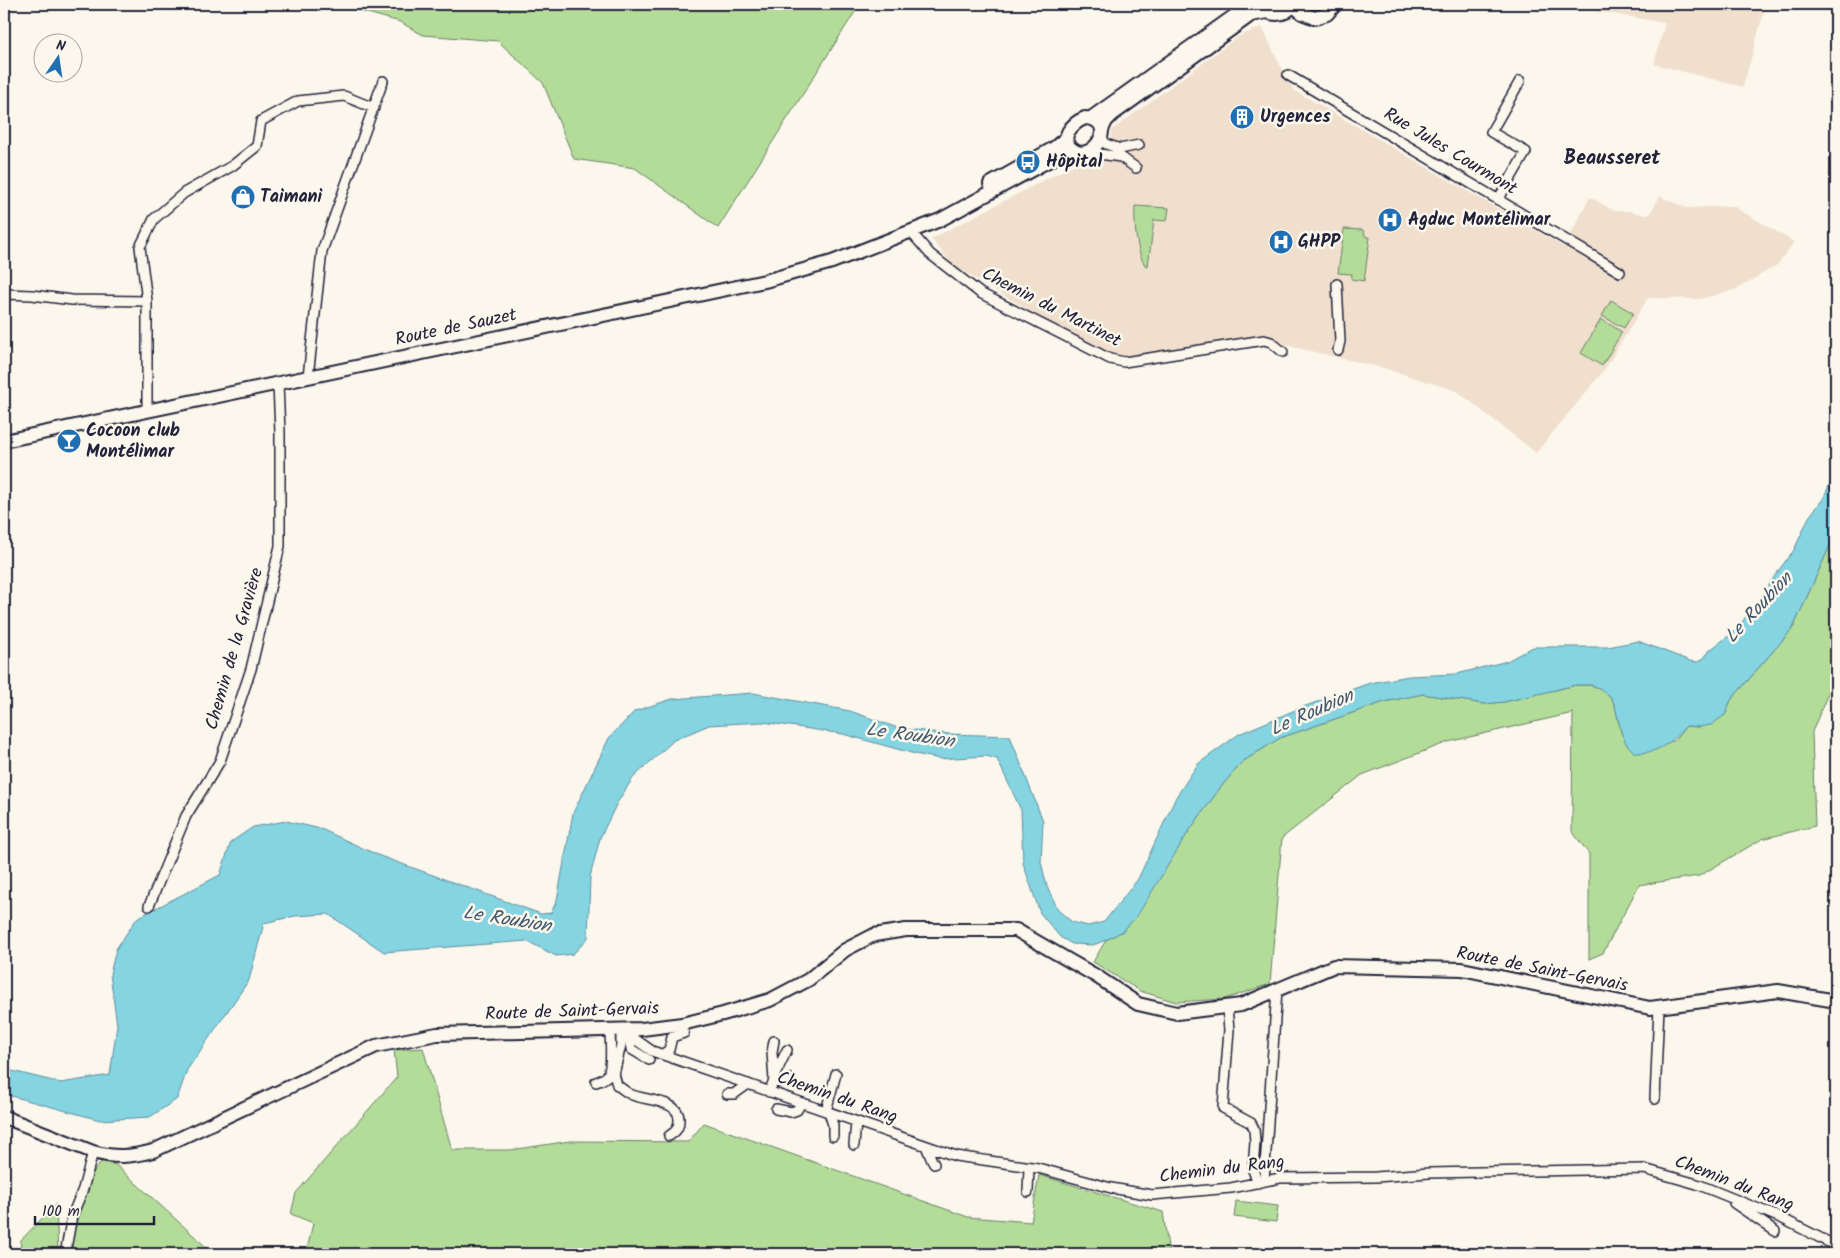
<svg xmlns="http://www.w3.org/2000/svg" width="1840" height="1258" font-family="Kalam,sans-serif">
<rect width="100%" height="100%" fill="#fbf7ec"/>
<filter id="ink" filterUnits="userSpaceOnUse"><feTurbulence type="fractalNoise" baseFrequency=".02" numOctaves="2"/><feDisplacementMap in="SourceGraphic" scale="10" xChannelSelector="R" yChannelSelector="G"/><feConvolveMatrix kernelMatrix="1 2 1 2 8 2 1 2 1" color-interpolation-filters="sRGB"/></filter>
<g filter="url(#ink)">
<!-- built -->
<path fill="#f0dfcd" d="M1555 4H1766L1743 87 1654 64 1665 23Z
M1262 27 1280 65 1294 90 1564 247 1590 197 1614 211H1628L1646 215 1650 214 1660 196 1686 208 1733 206 1794 242 1777 265 1737 289 1700 299 1648 298 1605 369 1536 453 1457 391 1383 368 1267 341 1117 362 954 266 931 239 1098 152 1111 143 1112 130 1239 36Z"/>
<!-- green -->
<path fill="#b3dc98" stroke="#6a7f6a" d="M296 4H860L718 228 635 168 574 159 543 83 498 41 423 35 400 22 346 7H290Z
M1135 206 1169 208 1167 221 1154 220 1148 266 1145 265C1136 252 1134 222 1135 206Z
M1344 229 1363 230 1366 237H1370L1364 281 1351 279 1352 274 1338 273Z
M1611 300 1633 313 1624 328 1602 316Z
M1601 319 1622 332 1602 366 1581 353Z
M1836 532V674L1812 732 1815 826 1762 839 1699 876 1639 885 1603 953 1589 959V854L1572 831 1573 713 1448 742 1362 775 1282 838 1270 984 1225 999 1176 1002 1140 991 1093 962 1106 940 1123 931 1189 831 1220 788 1242 762 1280 738 1384 702 1423 694 1484 704 1504 702 1576 685H1591L1599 688 1611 697 1615 706 1621 732 1627 745 1674 741 1686 726 1699 727 1725 715 1731 700 1793 628Z
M423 1048 452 1150H511L570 1141 688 1142 704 1123 968 1217 1031 1222 1039 1175 1163 1212 1169 1254H306L313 1223 291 1214 296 1193 397 1077 394 1050Z
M102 1161 116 1165 214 1254H69L68 1239 85 1183Z
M1236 1201 1278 1206 1276 1222 1234 1217Z
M56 1204 58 1254H22L20 1241Z"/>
<!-- water -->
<path fill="#85d4e2" stroke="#5d8d9f" d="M1836 470V532L1793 628 1731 700 1725 715 1711 725 1699 727 1686 726C1672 742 1658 754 1635 753L1627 745 1621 732 1615 706 1611 697 1599 688 1591 685H1576L1504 702 1484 704 1423 694 1384 702 1280 738 1242 762 1220 788 1189 831 1137 916 1123 931 1106 940 1093 945 1072 944 1060 937 1040 913 1023 863 1021 810 997 759 986 756 940 759 915 754 843 734 763 722 709 725 674 740 633 778 617 803 600 838 590 877 588 938 573 954 556 956 527 941 384 952 328 914 295 916 264 923 249 980 187 1070 177 1099 150 1117 100 1120 4 1094V1069L61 1083 110 1075 117 1025 110 974 116 949 137 918 220 875 231 842 253 827 286 821 321 829 380 856 541 914 551 913 557 900 573 813 609 738 635 711 672 699 753 693 850 711 898 728 949 734 1010 736 1043 821 1041 862 1047 887 1059 911 1072 922 1088 926 1104 922 1138 879 1176 797 1198 764 1239 734 1300 708 1370 683 1409 676 1457 674 1507 661 1533 647H1608L1638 641 1690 661 1698 662 1704 658 1710 650 1735 631 1762 596 1778 571 1794 550 1809 517 1823 499Z"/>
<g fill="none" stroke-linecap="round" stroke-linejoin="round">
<defs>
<path id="street" d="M1288 75 1620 272
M1102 138 1106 144 1120 149 1139 145
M1085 152 1121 157 1136 168
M1498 200 1526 152 1491 132 1520 81
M910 231 930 254 980 293 1110 359 1124 362 1264 340 1271 342 1283 352
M1337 284 1340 341 1338 350
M4 294 32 295 72 300 147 301
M308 377 322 251 383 81
M147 411V301L140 247 154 219 184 193 232 166 257 146 261 121 298 101 344 96 374 108
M149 906 186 816 220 761 251 669 280 546V433L278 383
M1227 1007 1229 1030 1223 1108 1251 1123 1254 1129 1255 1142 1253 1170 1258 1183
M621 1030V1045L614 1074 617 1085C621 1088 626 1092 630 1094 643 1101 680 1099 679 1120 679 1129 675 1132 669 1136
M628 1030 629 1035 652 1051 956 1156 1038 1168 1111 1188 1152 1195 1231 1188 1280 1178 1376 1177 1429 1173 1644 1169 1697 1184 1781 1218 1836 1246
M629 1035 631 1049 649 1060
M663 1054 669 1050 672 1037 684 1033
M774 1077 787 1050
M596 1082C599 1081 604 1079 607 1076 613 1068 610 1041 610 1030
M773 1083 790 1079
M769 1092 774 1080 772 1052 774 1041
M727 1094H734L748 1084
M1655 1099 1659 1007
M776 1109 791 1112 797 1110 801 1103
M826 1111 836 1074
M829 1112 833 1125V1136
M854 1145 856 1122
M926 1146C929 1152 930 1158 934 1164
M1264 1181 1277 990
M1028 1192 1029 1167
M1734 1203 1775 1231
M65 1254 72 1216 83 1189 93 1152"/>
<path id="secondary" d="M1262 4 1267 12C1278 16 1287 14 1294 4
M1293 5 1302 13 1315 18 1327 14 1336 4
M1085 118C1120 120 1093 164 1073 150 1057 138 1073 123 1085 118Z
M1091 118 1251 4
M1102 130 1106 121 1112 115 1251 15 1267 12
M990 184 1054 148 1066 138
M4 441 765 281 832 262 940 220 1059 155 1074 150
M4 1117 93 1152C115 1158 130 1157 153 1151L376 1046 437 1034 642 1029 682 1024 723 1014 770 1000 808 980 845 950 874 935 906 930H1016L1096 976 1138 1004 1177 1013 1241 1005 1334 966 1462 969 1650 1008 1778 991 1836 1001"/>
</defs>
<!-- street casing -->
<use href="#street" stroke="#22223b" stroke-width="12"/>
<!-- secondary casing -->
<use href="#secondary" stroke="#22223b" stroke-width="16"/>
<!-- street -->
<use href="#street" stroke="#fbf7ec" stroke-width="9"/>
<!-- secondary -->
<use href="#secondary" stroke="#fbf7ec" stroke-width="12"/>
</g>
</g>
<!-- icons -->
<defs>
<symbol id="building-disc" viewBox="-11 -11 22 22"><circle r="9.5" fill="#1f6fb2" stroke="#fbf7ec"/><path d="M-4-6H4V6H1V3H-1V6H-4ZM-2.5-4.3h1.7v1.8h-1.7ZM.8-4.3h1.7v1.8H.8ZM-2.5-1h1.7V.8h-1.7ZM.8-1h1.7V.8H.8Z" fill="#fff"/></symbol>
<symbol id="bus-disc" viewBox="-11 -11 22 22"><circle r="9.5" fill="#1f6fb2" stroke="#fbf7ec"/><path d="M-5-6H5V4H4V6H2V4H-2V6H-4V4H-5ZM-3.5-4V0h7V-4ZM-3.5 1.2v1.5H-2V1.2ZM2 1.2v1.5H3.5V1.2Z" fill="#fff"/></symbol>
<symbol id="shop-disc" viewBox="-11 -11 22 22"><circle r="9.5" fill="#1f6fb2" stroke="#fbf7ec"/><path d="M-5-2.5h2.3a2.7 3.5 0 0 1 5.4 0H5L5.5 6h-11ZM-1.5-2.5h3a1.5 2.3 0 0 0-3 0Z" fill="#fff"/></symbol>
<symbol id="hospital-disc" viewBox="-11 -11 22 22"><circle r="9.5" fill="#1f6fb2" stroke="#fbf7ec"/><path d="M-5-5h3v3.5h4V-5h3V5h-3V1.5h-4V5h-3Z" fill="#fff"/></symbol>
<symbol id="bar-disc" viewBox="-11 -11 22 22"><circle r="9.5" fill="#1f6fb2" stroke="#fbf7ec"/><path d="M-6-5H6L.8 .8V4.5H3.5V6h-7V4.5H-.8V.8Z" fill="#fff"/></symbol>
</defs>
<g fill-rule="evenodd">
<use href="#building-disc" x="1228" y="103" width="28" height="28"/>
<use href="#bus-disc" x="1014" y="148" width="28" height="28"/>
<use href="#shop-disc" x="229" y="183" width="28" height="28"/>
<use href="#hospital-disc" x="1376" y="206" width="28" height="28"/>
<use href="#hospital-disc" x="1267" y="228" width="28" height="28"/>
<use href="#bar-disc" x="55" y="427" width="28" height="28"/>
</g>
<g text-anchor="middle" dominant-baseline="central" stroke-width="5" stroke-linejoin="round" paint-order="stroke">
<!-- poi labels -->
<g font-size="18" font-weight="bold" fill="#22223b" stroke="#fbf7ec" text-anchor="start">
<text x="1260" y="117">Urgences</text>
<text x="1046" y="162">Hôpital</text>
<text x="260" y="197">Taimani</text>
<text x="1408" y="220">Agduc Montélimar</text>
<text x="1298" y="242">GHPP</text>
<text x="86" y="431">Cocoon club<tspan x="86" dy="21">Montélimar</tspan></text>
</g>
<!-- street labels -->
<g font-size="18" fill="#22223b" stroke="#fbf7ec">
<text transform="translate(1450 152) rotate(31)">Rue Jules Courmont</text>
<text transform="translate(1051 308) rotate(27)">Chemin du Martinet</text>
<text transform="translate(456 328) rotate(-12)">Route de Sauzet</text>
<text transform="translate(235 649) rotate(-74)">Chemin de la Gravière</text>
<text transform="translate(1542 970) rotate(11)">Route de Saint-Gervais</text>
<text transform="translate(572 1012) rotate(-2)">Route de Saint-Gervais</text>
<text transform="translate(837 1098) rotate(19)">Chemin du Rang</text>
<text transform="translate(1222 1170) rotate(-7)">Chemin du Rang</text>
<text transform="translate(1734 1184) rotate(21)">Chemin du Rang</text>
</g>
<!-- water labels -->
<g font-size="19" font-style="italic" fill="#40576d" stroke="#fbf7ec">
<text transform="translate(1759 608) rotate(-47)">Le Roubion</text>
<text transform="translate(1312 713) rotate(-24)">Le Roubion</text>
<text transform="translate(910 736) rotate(8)">Le Roubion</text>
<text transform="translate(507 920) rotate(9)">Le Roubion</text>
</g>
<!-- quarter labels -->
<g font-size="20" font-weight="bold" fill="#22223b" stroke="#fbf7ec">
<text x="1612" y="159">Beausseret</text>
</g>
</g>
<!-- margin -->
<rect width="1840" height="1258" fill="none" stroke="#fbf7ec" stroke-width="20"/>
<rect x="10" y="10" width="1820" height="1238" fill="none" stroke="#22223b" stroke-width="2" filter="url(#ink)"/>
<!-- north arrow -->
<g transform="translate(58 58) rotate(13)"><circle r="24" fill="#fbf7ec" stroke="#a4a2a5"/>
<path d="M0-4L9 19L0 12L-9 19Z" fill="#1f6fb2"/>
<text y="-8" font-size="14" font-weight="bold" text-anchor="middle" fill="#22223b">N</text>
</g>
<!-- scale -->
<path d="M35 1216v8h119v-8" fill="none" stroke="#22223b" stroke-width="2.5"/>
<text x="42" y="1216" font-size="15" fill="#22223b" stroke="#fbf7ec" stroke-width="4" paint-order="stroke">100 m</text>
</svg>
